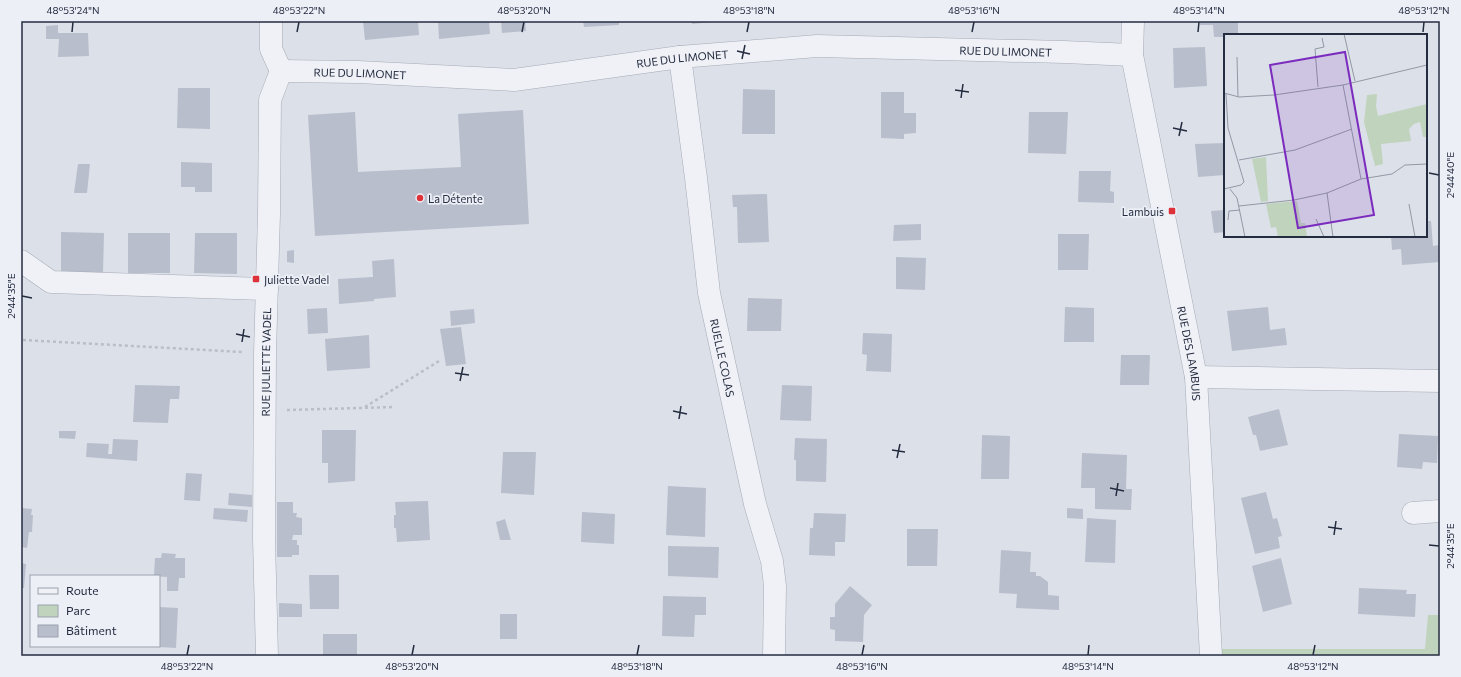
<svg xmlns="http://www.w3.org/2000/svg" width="1461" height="677" font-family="Commissioner,sans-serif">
<rect width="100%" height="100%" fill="#dce0e8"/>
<!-- green -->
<path fill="#c0d3bd" d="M1428 615H1440V656H1219V649H1425Z"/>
<!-- building -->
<path fill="#b9becc" d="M363 21H418L419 35 365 40Z
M438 21H489L490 34 439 39Z
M501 21H525L526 31 502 33Z
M583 21H619V25L584 27Z
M692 21H712V22L692 24Z
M1200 21H1238V35H1225V37H1214L1213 25H1200Z
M58 25V33H88L89 56 58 57 59 39H46V26Z
M1205 47 1207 86 1174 88 1173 48Z
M178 88H210V129L177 128Z
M743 89 775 90V134H742Z
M881 92H904V113H916V133L904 134V139L881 138Z
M523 110 529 224 315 236 308 115 355 112 358 172 461 167 458 114Z
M1029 112H1068L1066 154 1028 153Z
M1225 143V175L1198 177 1195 144Z
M181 162 212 163V192H195V187H181Z
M78 164H90L87 193H74Z
M1079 171H1111L1110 191 1114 192V203L1078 202Z
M767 194 769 242 738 243 737 207H733L732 195Z
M1225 210V232L1214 233 1211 211Z
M1426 221H1431L1433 246 1440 245V262L1402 265 1401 249 1392 250 1391 236H1426Z
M921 224V240L893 241 894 225Z
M61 232 104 233 103 273 61 272Z
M128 233H170V273H128Z
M195 233H237V274L194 273Z
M1058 234H1089L1088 270H1058Z
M294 250V263L287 262V251Z
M896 257 926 258 925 290 896 289Z
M394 259 396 297 374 299V301L339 304 338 279 373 277 372 261Z
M748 298 782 299 781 331H747Z
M1065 307 1094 308V342H1064Z
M1268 307 1270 330 1285 328 1287 345 1232 351 1227 311Z
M327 308 328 333 308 334 307 309Z
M474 309 475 323 451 326 450 311Z
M461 327 466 364 446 366 440 329Z
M863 333 892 334 891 372 866 371 867 355 862 354Z
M369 335 370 368 327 371 325 339Z
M1121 355H1150L1149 385H1120Z
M135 385 180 386 179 399H170L168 423 133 422Z
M782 385 812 386 811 421 780 420Z
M1279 409 1288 445 1260 451 1256 435H1253L1248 417Z
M322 430H356L355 481 328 483V463H322Z
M59 431H76L75 439 59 438Z
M1399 434 1438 436 1437 463 1423 462 1422 469 1397 467Z
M982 435 1010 436 1009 479H981Z
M795 438 827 439 826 482 796 481V460H794Z
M113 439 138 440 137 461 86 457 87 443 109 444 108 454H112Z
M503 452H536L534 495 501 493Z
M1082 453 1127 455 1126 489H1132L1131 510 1095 509V488H1081Z
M186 473 202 474 200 501 184 500Z
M668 486 706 488 705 537 666 535Z
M1266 492 1273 519 1277 518 1282 536 1278 537 1280 548 1255 554 1241 498Z
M229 493 252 495V507L228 505Z
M428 501 430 540 397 542 396 528H394V515H396L395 502Z
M277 502H293V513H297L296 517 302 518V535H293L292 540H297V545H299V555H292V557H277Z
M21 508 32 509 31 515H33L32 532H29L27 548 21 547Z
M214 508 248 510 247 522 213 519Z
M1067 508 1083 509V519L1067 518Z
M582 512 615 514 614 544 581 542Z
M814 513 846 514 845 542H835V556L809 555 810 528H813Z
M1087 518 1116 520 1115 563 1085 562Z
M505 519 511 540H500L496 522Z
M907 529H938L937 566H907Z
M668 546 719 547 718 578 668 576Z
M1001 550 1031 552 1030 572H1036V576H1040L1048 582V595L1059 596V610L1016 608 1017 594 999 593Z
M162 553 176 554 175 558H185V578H179L178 591H167V577L154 576 155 558H161Z
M1281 558 1292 604 1263 612 1252 566Z
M21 563 26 564 24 588H21Z
M309 575H339V609H310Z
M850 586 872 605 864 615 863 642 835 641V630L830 629V617H835V604Z
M1359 588 1407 590 1406 594H1416L1415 617 1358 614Z
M663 596 706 597V615H695L694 637 662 636Z
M279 603 302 604V617H279Z
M159 607 178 608 176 648 159 647Z
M500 614H517V639H500Z
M323 634H357V656H323Z"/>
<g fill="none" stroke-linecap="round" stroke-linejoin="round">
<defs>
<g id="minor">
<path d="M271 21V49L281 71"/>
<path id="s1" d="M1133 21 1132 55 1196 377 1211 656"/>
<path id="s2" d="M680 57 696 178 709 293 755 504 772 561 775 586 774 656"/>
<path id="s3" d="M281 71 358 72 514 80 680 57 817 46 1064 52 1132 55"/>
<path d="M21 261 51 282 267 289"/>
<path d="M1196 377 1440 381"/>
<path d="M1413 513 1440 511"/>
<path id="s4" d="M267 656 264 539 265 353 269 214 270 100 281 71"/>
</g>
</defs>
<!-- minor casing -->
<use href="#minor" stroke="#a5aab6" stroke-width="23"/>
<!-- path -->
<path stroke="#babec7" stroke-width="2.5" stroke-dasharray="3 3" stroke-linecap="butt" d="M23 340 242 352
M365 407 439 361
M287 410 395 407"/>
<!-- minor -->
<use href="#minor" stroke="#eff1f6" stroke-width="22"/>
</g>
<!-- ticks -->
<path fill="none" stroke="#242c40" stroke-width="1.5" d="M72 32 73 22M297 32 299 22M522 32 524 22M747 32 749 22M972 32 974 22M1198 32 1199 22M1423 32 1424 22M737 51 750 54M742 59 745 45M955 90 969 92M961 98 963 84M1173 128 1187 131M1179 136 1182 122M1429 173 1439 175M22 296 32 298M236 334 250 337M242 342 244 329M455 373 469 375M460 381 463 367M673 411 687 414M679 419 681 406M892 450 905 452M897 458 900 444M1110 488 1124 491M1116 496 1118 483M1328 527 1342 529M1334 535 1336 521M1429 545 1439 546M187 655 189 645M412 655 414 645M637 655 639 645M862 655 864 645M1088 655 1089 645M1313 655 1315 645"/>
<!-- markers -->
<g fill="#dd323a" stroke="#eceff6" stroke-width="1.5">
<circle cx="420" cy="198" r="4"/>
<rect x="1168" y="207" width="8" height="8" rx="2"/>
<rect x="252" y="275" width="8" height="8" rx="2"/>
</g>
<g text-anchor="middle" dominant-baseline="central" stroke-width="3.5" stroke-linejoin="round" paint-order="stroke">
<!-- street labels -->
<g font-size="11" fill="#242c40" stroke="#eceff6">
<text stroke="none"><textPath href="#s3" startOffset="727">RUE DU LIMONET</textPath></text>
<text stroke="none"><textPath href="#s3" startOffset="403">RUE DU LIMONET</textPath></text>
<text stroke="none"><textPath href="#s3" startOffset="79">RUE DU LIMONET</textPath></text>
<text stroke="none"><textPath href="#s1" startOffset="338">RUE DES LAMBUIS</textPath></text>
<text stroke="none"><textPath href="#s2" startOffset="304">RUELLE COLAS</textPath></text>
<text stroke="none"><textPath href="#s4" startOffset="294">RUE JULIETTE VADEL</textPath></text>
</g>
<!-- poi labels -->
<g font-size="11" fill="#242c40" stroke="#eceff6" text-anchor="start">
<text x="428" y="198">La Détente</text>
<text x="1164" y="211" text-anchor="end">Lambuis</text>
<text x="264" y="279">Juliette Vadel</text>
</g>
</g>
<!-- overview -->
<g transform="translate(1224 34)">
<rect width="203" height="203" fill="#dce0e8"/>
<path d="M153 60 152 72 154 82 203 70V103H199L196 88 190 90 185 95 187 107 157 110 159 130 151 132 140 88 143 61ZM42 123 44 167 37 168 28 125ZM73 167 77 189H81L83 203H54L52 193 47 194 42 170Z" fill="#c0d3bd"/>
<path fill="none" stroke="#9298a5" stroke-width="1" d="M120 0 131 47M13 23 14 63M119 51 137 145M94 53 91 15 100 13 98 4M0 59 15 63 50 61 119 51 203 31M15 126 71 116 128 95M0 155 17 151 20 148 4 94 2 60M6 155 13 164 21 203M103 159 109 203M185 170 191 203M15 172 70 166 103 159 137 145 168 140 181 131 203 130M92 185 100 203M4 186 5 177 16 176"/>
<path fill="#7b2cbf" fill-opacity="0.15" stroke="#7b2cbf" stroke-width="2" d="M121 18 150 181 74 194 46 31Z"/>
<rect width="203" height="203" fill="none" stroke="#242c40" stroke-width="2"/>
</g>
<!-- border -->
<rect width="1461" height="677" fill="none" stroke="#eceff6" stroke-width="44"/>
<!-- legend -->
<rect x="30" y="575" width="130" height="72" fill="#eceff6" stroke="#9ca1ad"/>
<rect x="38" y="588" width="20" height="6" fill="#eff1f6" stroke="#9ca1ad"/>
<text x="66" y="595" font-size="12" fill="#242c40">Route</text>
<rect x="38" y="605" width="20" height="12" fill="#c0d3bd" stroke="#9ca1ad"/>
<text x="66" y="615" font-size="12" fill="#242c40">Parc</text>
<rect x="38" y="625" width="20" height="12" fill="#b9becc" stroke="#9ca1ad"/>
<text x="66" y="635" font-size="12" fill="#242c40">Bâtiment</text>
<rect x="22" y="22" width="1417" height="633" fill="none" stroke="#242c40" stroke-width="1.5"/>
<g font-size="10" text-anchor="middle" fill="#242c40">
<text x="73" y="14">48°53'24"N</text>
<text x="299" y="14">48°53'22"N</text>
<text x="524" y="14">48°53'20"N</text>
<text x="749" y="14">48°53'18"N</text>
<text x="974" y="14">48°53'16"N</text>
<text x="1199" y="14">48°53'14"N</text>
<text x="1424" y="14">48°53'12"N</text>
<text transform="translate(1450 175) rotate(-90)" y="4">2°44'40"E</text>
<text transform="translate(11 296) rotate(-90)" y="4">2°44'35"E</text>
<text transform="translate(1450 546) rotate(-90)" y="4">2°44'35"E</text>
<text x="187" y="670">48°53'22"N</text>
<text x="412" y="670">48°53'20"N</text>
<text x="637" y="670">48°53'18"N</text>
<text x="862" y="670">48°53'16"N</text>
<text x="1088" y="670">48°53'14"N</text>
<text x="1313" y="670">48°53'12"N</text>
</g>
</svg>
